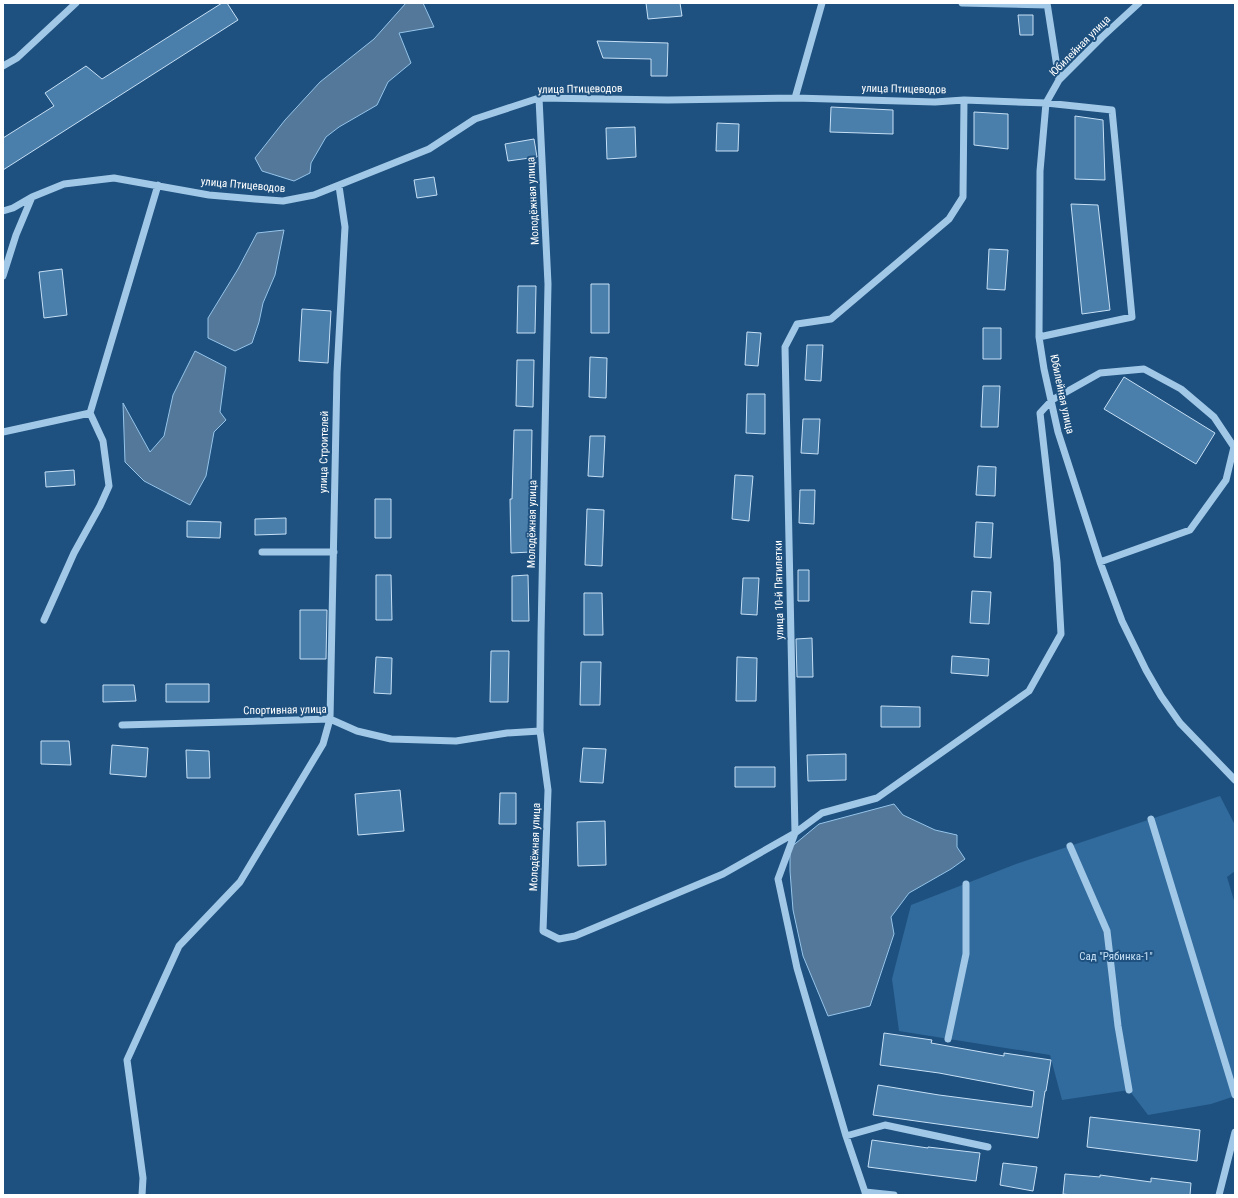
<svg xmlns="http://www.w3.org/2000/svg" width="1238" height="1198" font-family="'Roboto Condensed',sans-serif">
<rect width="100%" height="100%" fill="#1e517f"/>
<!-- green -->
<path fill="#316b9d" d="M1220 796 1235 825V871L1227 877 1235 904V1096L1211 1104 1148 1115 1129 1090 1062 1100 1050 1055 899 1031 892 979 911 905 1016 864Z"/>
<!-- water -->
<path fill="#53789a" stroke="#95c4ea" d="M406 3H423L434 27 399 33 411 63 388 82 377 105 339 127 326 137 311 163 310 173 294 181 262 171 255 158 285 120 320 82 374 39Z
M284 230 275 275 263 303 259 322 252 343 235 351 208 338V318L238 269 257 233Z
M195 351 226 367 220 412 226 420 214 432 206 476 190 505 144 481 125 462 123 403 150 452 164 436 173 395Z
M894 804 903 815 935 830 957 835V847L965 859 951 869 909 893 891 917 894 934 870 1006 828 1016 803 956 793 910 790 871V848L819 824Z"/>
<!-- building -->
<path fill="#4a7eab" stroke="#c6e0f6" d="M222 3H227L238 20 3 170V138L54 106 45 93 86 66 102 79Z
M646 3H680L682 16 648 19Z
M1018 15H1033V35H1020Z
M597 41 668 43 667 76H651V59L603 58Z
M831 107 893 110V134L830 132Z
M974 112 1008 114V149L974 145Z
M1075 116 1103 120 1105 180 1075 179Z
M717 123 739 124 738 151H716Z
M635 127 636 157 607 159 606 128Z
M534 139 537 157 508 161 505 144Z
M434 177 437 195 417 198 414 180Z
M1071 204 1098 205 1110 310 1082 314Z
M989 249 1008 250 1005 290 987 289Z
M62 269 67 315 44 318 39 272Z
M591 284H609V333H591Z
M518 286H536L535 333H517Z
M302 309 331 311 328 363 299 361Z
M983 328H1001V359H983Z
M747 332 761 333 758 366 745 365Z
M807 345H823L821 381 805 380Z
M590 357 607 358 606 398 589 397Z
M517 360H534L533 407 516 406Z
M1124 377 1215 433 1196 464 1104 409Z
M983 386H1000L998 427H981Z
M747 394H765V434L746 433Z
M803 419H820L818 454 801 453Z
M514 430H532L531 486H529L531 552 511 553 510 499H512Z
M590 436H605L603 477 588 476Z
M978 466 996 467 995 496 976 495Z
M74 470 75 485 46 487 45 472Z
M735 475 753 476 749 521 732 519Z
M800 490H815L814 524 799 523Z
M375 499H391V538H375Z
M587 509 604 510 602 566 585 565Z
M286 518V534L255 535V519Z
M187 521 221 522 220 538 187 537Z
M976 522 993 523 991 558 974 557Z
M798 570H809V601H798Z
M376 575H391L392 620H376Z
M528 575 529 621H512V576Z
M743 578H759L757 615 741 614Z
M972 591 991 592 989 624 970 623Z
M584 593H602L603 635H584Z
M300 610H327L326 659H300Z
M812 638 813 677H797L796 639Z
M491 651H509L508 702H490Z
M952 656 989 659 988 676 951 673Z
M376 657 392 658 391 694 374 693Z
M737 657 757 658 756 701H736Z
M581 662H601L600 705H580Z
M166 684H209V702H166Z
M103 685H134L136 701 103 702Z
M881 706 920 707V727H881Z
M41 741H69L71 765 41 764Z
M112 745 148 748 146 777 110 774Z
M583 748 606 749 603 783 580 782Z
M186 750 209 751 210 778H187Z
M846 754V780L808 781 807 755Z
M735 767H775V787H735Z
M400 790 404 831 358 835 355 794Z
M500 793H516V824H499Z
M605 821 606 865 578 866 577 822Z
M884 1033 932 1040 931 1043 1004 1056V1053L1051 1060 1046 1091H1045L1038 1138 873 1115 878 1085 939 1095 1032 1107 1034 1091 939 1073 880 1065Z
M1090 1117 1200 1130 1197 1161 1087 1147Z
M872 1140 928 1148V1147L980 1153 976 1181 868 1167Z
M1003 1163 1037 1167 1033 1191 1000 1185Z
M1065 1174 1100 1177V1175L1151 1182V1178L1191 1183 1190 1195H1072L1063 1194Z"/>
<g fill="none" stroke-linecap="round" stroke-linejoin="round">
<!-- minor -->
<path stroke="#a2c8e8" stroke-width="7" d="M962 3 1047 5
M1047 3 1059 80
M1139 3 1102 37 1059 80 1046 103 1040 171 1039 337 1044 369 1058 432 1100 562 1122 621 1146 670 1161 696 1180 723 1235 780
M3 66 17 58 76 3
M539 98 548 284 541 635 540 731 548 790 543 931 559 939 575 936 723 874 795 833 822 813 877 798 1029 691 1061 634 1057 562 1040 413 1052 400 1100 373 1144 369 1181 389 1214 417 1234 447 1226 480 1190 530 1100 562
M795 98 822 3
M3 211 13 208 32 197
M3 276 16 235 32 197 64 184 114 178 209 195 255 199 283 201 314 195 429 149 475 119 539 98 668 100 795 98 935 102 964 100 1046 103 1112 110 1132 317 1039 337
M3 432 90 413
M262 552H334
M44 620 74 553 100 506 109 486 103 441 90 413 158 185
M122 725 330 719 357 731 391 739 456 741 507 733 540 731
M1151 819 1235 1095
M1070 846 1107 931 1118 1026 1129 1090
M948 1039 966 954V884
M846 1136 885 1125 988 1147
M865 1192 846 1136 797 968 778 879 795 833 785 347 797 324 831 319 949 219 963 197 964 100
M865 1192 894 1195
M142 1195 143 1178 127 1060 179 946 240 882 323 744 330 719 337 373 345 227 339 186
M1219 1195 1235 1132"/>
</g>
<g text-anchor="middle" dominant-baseline="central" stroke-width="4" stroke-linejoin="round" paint-order="stroke">
<!-- street labels -->
<g font-size="11" fill="#fff" stroke="#1e517f">
<text transform="translate(1080 46) rotate(-45)">Юбилейная улица</text>
<text transform="translate(580 89) rotate(-1)">улица Птицеводов</text>
<text transform="translate(904 89) rotate(1)">улица Птицеводов</text>
<text transform="translate(243 185) rotate(5)">улица Птицеводов</text>
<text transform="translate(533 201) rotate(-93)">Молодёжная улица</text>
<text transform="translate(1062 394) rotate(78)">Юбилейная улица</text>
<text transform="translate(324 452) rotate(-89)">улица Строителей</text>
<text transform="translate(532 524) rotate(-89)">Молодёжная улица</text>
<text transform="translate(779 590) rotate(-91)">улица 10-й Пятилетки</text>
<text transform="translate(285 710) rotate(-1)">Спортивная улица</text>
<text transform="translate(535 847) rotate(-88)">Молодёжная улица</text>
</g>
<!-- park labels -->
<g font-size="11" fill="#c6e0f6" stroke="#1e517f">
<text x="1116" y="956">Сад "Рябинка-1"</text>
</g>
</g>
<!-- border -->
<rect width="1238" height="1198" fill="none" stroke="#ffffff" stroke-width="8"/>
</svg>
